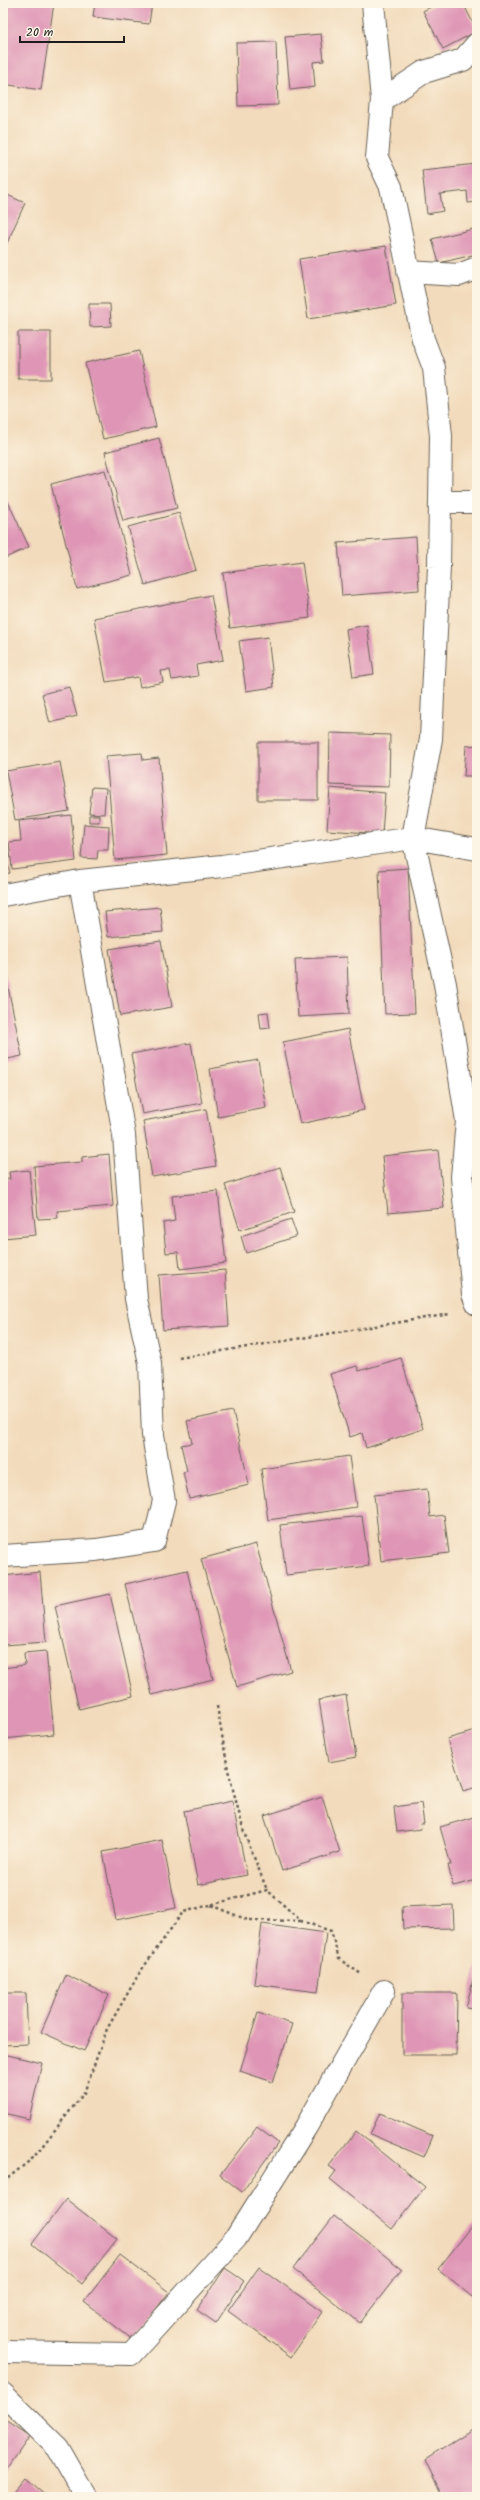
<svg xmlns="http://www.w3.org/2000/svg" width="480" height="2500" font-family="Kalam,sans-serif">
<rect width="100%" height="100%" fill="#fcf5e5"/>
<filter id="ink" filterUnits="userSpaceOnUse"><feTurbulence type="fractalNoise" baseFrequency=".025" numOctaves="2"/><feDisplacementMap in="SourceGraphic" scale="8" xChannelSelector="R" yChannelSelector="G"/><feConvolveMatrix kernelMatrix="1 2 1 2 8 2 1 2 1" color-interpolation-filters="sRGB"/></filter>
<filter id="wash" filterUnits="userSpaceOnUse"><feTurbulence type="fractalNoise" baseFrequency=".012" numOctaves="4" result="noise"/><feDisplacementMap in="SourceGraphic" scale="16" xChannelSelector="R" yChannelSelector="G"/><feGaussianBlur stdDeviation="0.9" result="paint"/><feColorMatrix in="noise" values="0 0 0 0 0 0 0 0 0 0 0 0 0 0 0 0 0 1.4 0 .05"/><feComposite in="paint" operator="in"/></filter>
<g filter="url(#wash)">
<rect width="100%" height="100%" fill="#f2dbbc"/>
<g id="blocks">
<!-- building -->
<path fill="#df96b6" d="M3 3H54L41 90 3 84Z
M95 3H152L149 24 93 17Z
M439 3H463L477 31 443 49 423 11Z
M321 34 324 61 313 62 315 87 290 90 285 37Z
M276 42 278 105 238 106 236 43Z
M477 164V202L468 203 467 191 440 194 443 211 427 214 422 170Z
M3 193 25 203 3 252Z
M477 228V254L439 263 432 239Z
M386 246 396 305 308 319 299 259Z
M89 304H110L111 326 90 327Z
M18 332H51V379H18Z
M139 351 156 427 103 439 85 363Z
M159 438 177 508 123 521 105 452Z
M105 470 132 575 77 589 51 484Z
M3 491 29 547 3 559Z
M179 513 196 570 145 585 128 527Z
M416 537 419 590 342 596 338 543Z
M302 562 310 618 230 628 223 573Z
M211 595 223 660 196 665 198 676 172 680 170 670 161 671 163 682 140 687 138 677 106 682 94 618Z
M367 625 374 674 353 677 346 629Z
M268 637 274 687 246 691 239 641Z
M69 687 77 716 50 723 42 694Z
M330 733 390 735 389 787 329 785Z
M258 742H318V800H258Z
M477 745V776H464L466 746Z
M142 753 143 760 159 758 167 855 115 860 106 756Z
M60 762 69 811 15 820 6 771Z
M92 787 106 788 104 814 89 813Z
M330 788 385 793 382 834 327 830Z
M71 815 76 861 12 869 9 842 21 841 19 821Z
M89 815H99V822H89Z
M84 824 109 826 108 850H98L97 859 81 858Z
M3 845 10 873 3 874Z
M408 868 415 1013 385 1014 379 870Z
M160 907 163 932 108 937 105 912Z
M161 941 172 1007 120 1016 109 949Z
M347 957 349 1014 298 1017 295 959Z
M4 967 22 1056 3 1060V968Z
M268 1012 270 1028 261 1029 259 1013Z
M348 1029 364 1110 300 1124 283 1042Z
M191 1043 202 1103 142 1114 131 1054Z
M258 1060 266 1108 218 1117 210 1069Z
M206 1109 216 1166 152 1177 143 1121Z
M438 1150 444 1208 388 1213 382 1156Z
M109 1154 113 1206 57 1211 58 1218 38 1219 34 1166 82 1162V1157Z
M280 1167 294 1212 240 1230 225 1185Z
M29 1170 36 1235 3 1238V1179H10L9 1172Z
M218 1191 226 1263 180 1269 178 1252 166 1253 163 1223 175 1221 172 1196Z
M291 1219 297 1236 246 1253 241 1236Z
M225 1270 229 1326 163 1330 159 1275Z
M401 1358 423 1429 366 1448 362 1433 350 1437 330 1374 357 1366 359 1371Z
M233 1411 249 1485 189 1499 183 1472 187 1471 181 1445 192 1443 187 1421Z
M349 1456 356 1507 268 1520 261 1469Z
M427 1489 430 1517 444 1515 449 1553 381 1561 374 1495Z
M362 1516 369 1566 286 1575 280 1525Z
M256 1544 291 1671 237 1687 201 1559Z
M187 1570 213 1679 152 1695 125 1584Z
M40 1572 46 1642 3 1645V1576Z
M110 1594 133 1696 79 1709 55 1606Z
M46 1651 54 1734 3 1739V1668L25 1665 24 1653Z
M346 1695 356 1757 329 1762 319 1700Z
M475 1731 477 1787 463 1791 447 1739Z
M322 1797 340 1852 282 1871 264 1816Z
M232 1801 247 1875 198 1885 184 1811Z
M421 1803 424 1824H420L421 1829 397 1832 394 1807Z
M477 1816V1880L453 1886 448 1865H451L440 1827Z
M162 1840 176 1908 116 1920 103 1852Z
M453 1905 454 1928 403 1929 402 1907Z
M262 1924 326 1933 318 1992 254 1984Z
M477 1963V2010L466 2008Z
M66 1975 109 1995 84 2051 41 2032Z
M3 1993H26L28 2044 3 2045Z
M402 1993H457L456 2055H402Z
M258 2013 292 2024 273 2082 240 2071Z
M3 2054 42 2063 29 2119 3 2113Z
M380 2113 433 2136 424 2157 370 2134Z
M257 2127 278 2143 242 2192 220 2175Z
M356 2131 425 2187 392 2229 330 2179 336 2171 329 2166Z
M66 2199 117 2239 82 2284 32 2244Z
M334 2216 402 2269 360 2323 293 2269Z
M477 2220V2300L438 2269Z
M120 2255 169 2292 133 2340 84 2302Z
M259 2267 322 2312 291 2357 228 2311Z
M225 2268 244 2281 216 2323 197 2310Z
M3 2418 30 2436 3 2475Z
M477 2427V2497H443L425 2460Z
M25 2478 47 2497H9Z"/>
</g>
</g>
<g filter="url(#ink)">
<use href="#blocks" fill-opacity="0" stroke="#675f54" stroke-width="1"/>
<g fill="none" stroke-linecap="round" stroke-linejoin="round">
<defs>
<path id="street" d="M373 3 382 100 377 158 391 187 423 339 434 368 441 436 439 567 431 739 413 838 445 984 467 1121 462 1177 473 1294 477 1304
M382 100 424 72 463 60 477 44
M408 272 459 275 477 268
M440 502H477
M3 895 80 881 222 866 413 838 477 849
M3 1556 96 1550 154 1541 164 1501 153 1435 150 1363 136 1299 124 1135 80 881
M3 2352 131 2354 236 2238 306 2127 384 1991
M3 2394 58 2448 86 2497"/>
</defs>
<!-- street casing -->
<use href="#street" stroke="#675f54" stroke-width="24"/>
<!-- path -->
<path stroke="#675f54" stroke-width="2.5" stroke-dasharray="3 3" stroke-linecap="butt" d="M179 1358 450 1314
M217 1706 228 1770 244 1832 267 1890
M301 1921 248 1920 210 1905 267 1890 301 1921 331 1931 339 1959 361 1974
M3 2182 33 2158 84 2093 107 2029 140 1972 183 1912 210 1905"/>
<!-- street -->
<use href="#street" stroke="#fff" stroke-width="22"/>
</g>
</g>
<!-- margin -->
<rect width="480" height="2500" fill="none" stroke="#fcf5e5" stroke-width="16"/>
<!-- scale -->
<path d="M20 36v6h104v-6" fill="none" stroke="#1c1c1c" stroke-width="2"/>
<text x="26" y="36" font-size="12" fill="#1c1c1c" stroke="#fcf5e5" stroke-width="3" paint-order="stroke">20 m</text>
</svg>
